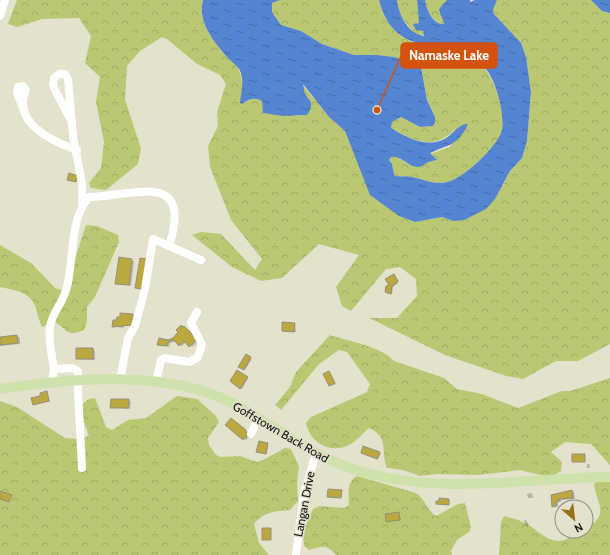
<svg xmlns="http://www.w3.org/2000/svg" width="610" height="555" font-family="Cabin,sans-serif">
<defs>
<pattern id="forest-crowns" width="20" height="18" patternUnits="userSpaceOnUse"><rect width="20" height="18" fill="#bac874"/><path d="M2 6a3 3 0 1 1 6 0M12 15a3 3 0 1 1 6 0" fill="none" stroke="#9fab63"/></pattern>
<pattern id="water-ripples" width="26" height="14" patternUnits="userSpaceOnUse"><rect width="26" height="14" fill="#5585d1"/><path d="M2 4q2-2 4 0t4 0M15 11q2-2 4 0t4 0" fill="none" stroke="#456ba8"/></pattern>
</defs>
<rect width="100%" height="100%" fill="#e4e1cd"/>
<!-- forest -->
<path fill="url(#forest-crowns)" d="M17 0H203C197 22 213 40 227 57 231 61 237 65 239 71 244 80 242 94 242 104 249 99 254 97 262 101L264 113 300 116 311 102 305 94 302 84 329 117 345 131 355 156 399 216 415 222 442 217 453 221 503 185 510 171 522 158 527 141 531 92 526 57 521 43 494 14 493 10 497 0H591L602 11 610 13V344L578 361H556L523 379 506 376 445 355 369 318H397L417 296 416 279 400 267 386 269 351 311 342 306 336 287 359 255 319 244 282 278 261 281 232 267 192 235 201 232 221 234 255 270 262 259 231 220 210 167 208 146 218 126 217 112 226 84 220 75 197 64 167 39 162 37 140 51 127 66 125 99 141 149 138 164 106 190 91 188 89 183 101 168 104 142 96 102 100 77 85 63 91 36 79 18 42 19 17 27 8 24Z
M276 0H379C396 67 451 32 482 65 494 78 506 112 502 130 498 146 463 179 447 182 434 185 423 179 412 177 406 175 399 178 394 175L392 165 389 160 391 157 395 156 412 166 436 160 430 154 450 147 455 129C435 151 413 141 391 128V122L401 117 420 127 432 126 433 112 427 100 421 67 418 64 394 57 377 55H354L322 44 301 31 281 25 272 12V3Z
M397 0H417L419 21V23H416L425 35H418C405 25 399 16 397 0Z
M425 0H447L439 12 444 21V24C432 23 427 10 425 0Z
M86 225 97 226 118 235 119 242 95 297 87 307V322L84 330C65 338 69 329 54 322L42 327C38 318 38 314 35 306 30 291 13 290 0 287V245L31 263 55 288 69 292 72 285 73 265Z
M330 335C348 341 383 347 394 361L444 378 457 389 482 394 518 408 562 391H570L610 378V465L591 444 565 442 551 452 562 462 561 471 554 475 545 476 520 470 478 475 437 474 420 476 403 470 387 468C380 452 390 437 369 428 363 433 356 442 349 445 330 454 310 443 306 423L311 417 367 392 370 384 347 352 339 350 319 364 281 410 275 405 290 387 296 372Z
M177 396 197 399 216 416 219 422 208 438 209 445 216 455 221 457 240 456 257 462 263 460 285 448 291 449 299 467 297 481 298 501 290 510C275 511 263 512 254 524L259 543 269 555H0V401L17 407 65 438 78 439 89 436 78 407 89 399 95 398 106 427 112 430 128 420 146 418Z
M357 476 416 493C425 499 427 510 436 516L458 504 465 503 471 527 469 532 457 540 451 551 452 555H336C326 544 323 546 309 550L304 546 303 532 313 509 319 506 344 508 349 505C349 494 346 482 357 476Z
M601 481 610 482V555H499L501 522 504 516C510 518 517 519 523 522 537 528 550 547 567 539L570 531H586V525L590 526C610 512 595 501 594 483Z"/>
<!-- water -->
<path fill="url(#water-ripples)" d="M203 0H280L272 3V12L281 25 301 31 322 44 354 55H377L394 57 418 64 421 67 427 100 435 117V122L433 126 420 127 401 117 392 122 391 128C407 138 432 151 450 135 456 130 460 124 468 124 458 146 449 144 430 153L437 160C434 161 429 161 427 163 423 164 423 167 418 167 408 167 401 155 391 157L389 160 392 164 394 175C399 178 406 175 412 177 423 179 434 185 447 182 463 179 498 146 502 130 505 115 496 81 486 69 452 32 396 66 379 0H397C399 15 407 33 424 36L423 31 416 30 413 24 419 23 417 0H425C427 10 432 24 444 24 444 19 437 12 440 8 442 5 445 3 447 0H470V2L475 0H497L493 10 494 14 521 43 526 57 531 92 527 141 522 158 510 171 495 199 486 209 464 220 453 221 442 217 415 222 399 216 370 195 345 131 329 117 303 84 305 94 311 102V108L307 115 283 116 263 113 262 101C254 97 249 99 242 104L240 103C241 93 245 78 239 69 236 65 231 61 228 58 214 42 197 22 203 0Z
M591 0H610V13L602 11Z"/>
<!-- shadow -->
<path fill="#0003" d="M120 258 134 261 131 286 119 284Z
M394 275 399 282 393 287 392 294 387 292Z
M133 315 135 316 134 326 124 325 123 328 113 326 117 321Z
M295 324 296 332 284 331Z
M180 332 198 341 192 347 186 342 182 346 176 341 170 343 169 347 161 345 173 339Z
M17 336 20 338V344L0 346V338Z
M93 349 95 351V360L77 359Z
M246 356 252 359 245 370 240 366Z
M237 371 248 378 242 389 236 385Z
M329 372 336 384 331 386 330 385Z
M47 392 50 401 34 404Z
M129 400 131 402 130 409 111 407Z
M234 420 248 432 247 433 250 436 246 440 227 425Z
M268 444 267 454 258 452Z
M362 453H381L378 459Z
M587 464H589L590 468H587Z
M572 491 574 492 575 499 561 500V502H558V507L553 506 552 495Z
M532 493 533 498H528L527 494Z
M399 513 401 520 387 521Z
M524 520H526L529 525 526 526Z"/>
<!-- building -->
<path fill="#bba93f" stroke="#928f7d" d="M69 173 78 176 76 182 67 180Z
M119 257 132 259 129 285 115 284Z
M140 258 147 259 142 289 135 288Z
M394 274 398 281 396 282 397 283 392 286 391 294 385 292 386 286 389 285 385 279Z
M120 313 133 314 132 325 112 327 113 320H116L117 317H120Z
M282 322 295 323 294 332 282 331Z
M181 325 182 327 184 326 197 339 189 347 184 341 179 346 174 340 168 342 167 346 157 345 159 338 168 340 173 338 178 332 176 330Z
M17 335 18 343 0 345V337Z
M76 348H93V359H76Z
M246 354 251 357 244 370 238 367Z
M237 370 248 377 240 389 230 381Z
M329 371 335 383 329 386 323 374Z
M47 391 49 401 33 405 31 398 40 396V393Z
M111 399H129L128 408H110Z
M231 418 246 430 245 431 248 434 243 440 225 425Z
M259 441 268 443 266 454 256 452Z
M363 446 380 452 377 459 361 453Z
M572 454H585V462H572Z
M328 489 342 490 341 498 327 497Z
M572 490 573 498 559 499V501L556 502V506L552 507 551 495Z
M0 491 12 495 9 502 0 499Z
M439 498 449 499V505L436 504V501H439Z
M399 512 400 520 386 522 385 514Z
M262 528H271V540H262Z"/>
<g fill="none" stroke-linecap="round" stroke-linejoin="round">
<!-- minor -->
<path stroke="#fff" stroke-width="8" d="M0 16 5 0
M23 108 17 93 18 87 23 86 26 90C11 122 53 142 77 150
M72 122 56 92 53 85 54 78 59 74H65L68 79 73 136 82 183V205
M54 369C52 356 48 339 50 327 52 313 61 305 65 293 75 266 68 220 89 197 133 196 194 169 169 246
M120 380 128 338 135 326 145 289 153 239 201 260
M52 382 54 369 72 368 78 371V390L82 468
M156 382 161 360 164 358 190 362 198 357 202 344 191 323 197 312
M251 434 258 418
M296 555 304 493 316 454"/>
<!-- major -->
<path stroke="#cee2ac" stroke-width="10" d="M0 389C71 378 169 369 234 404 277 427 315 459 363 472 443 495 528 478 610 477"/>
</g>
<g text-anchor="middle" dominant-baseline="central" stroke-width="3" stroke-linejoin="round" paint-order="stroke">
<!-- street labels -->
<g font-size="12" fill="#13120b" stroke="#e4e1cd">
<text transform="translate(281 432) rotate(30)">Goffstown Back Road</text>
<text transform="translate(304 504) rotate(-79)">Langan Drive</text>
</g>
</g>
<!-- callouts -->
<path fill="none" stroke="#d3520c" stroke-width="1.5" d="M377 110L401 56"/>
<circle fill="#d3520c" stroke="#e4e1cd" stroke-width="1.5" cx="377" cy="110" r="4"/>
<rect fill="#d3520c" stroke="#d3520c" stroke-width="1.5" x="401" y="43" width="96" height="25" rx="4"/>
<g font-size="13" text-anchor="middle" font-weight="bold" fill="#fff">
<text x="449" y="60">Namaske Lake</text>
</g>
<!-- north arrow -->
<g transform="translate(574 519) rotate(152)"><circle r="19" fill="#e4e1cd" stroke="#908e7f"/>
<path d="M0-3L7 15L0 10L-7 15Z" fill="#97701a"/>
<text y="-6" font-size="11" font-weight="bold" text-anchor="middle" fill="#13120b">N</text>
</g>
</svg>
